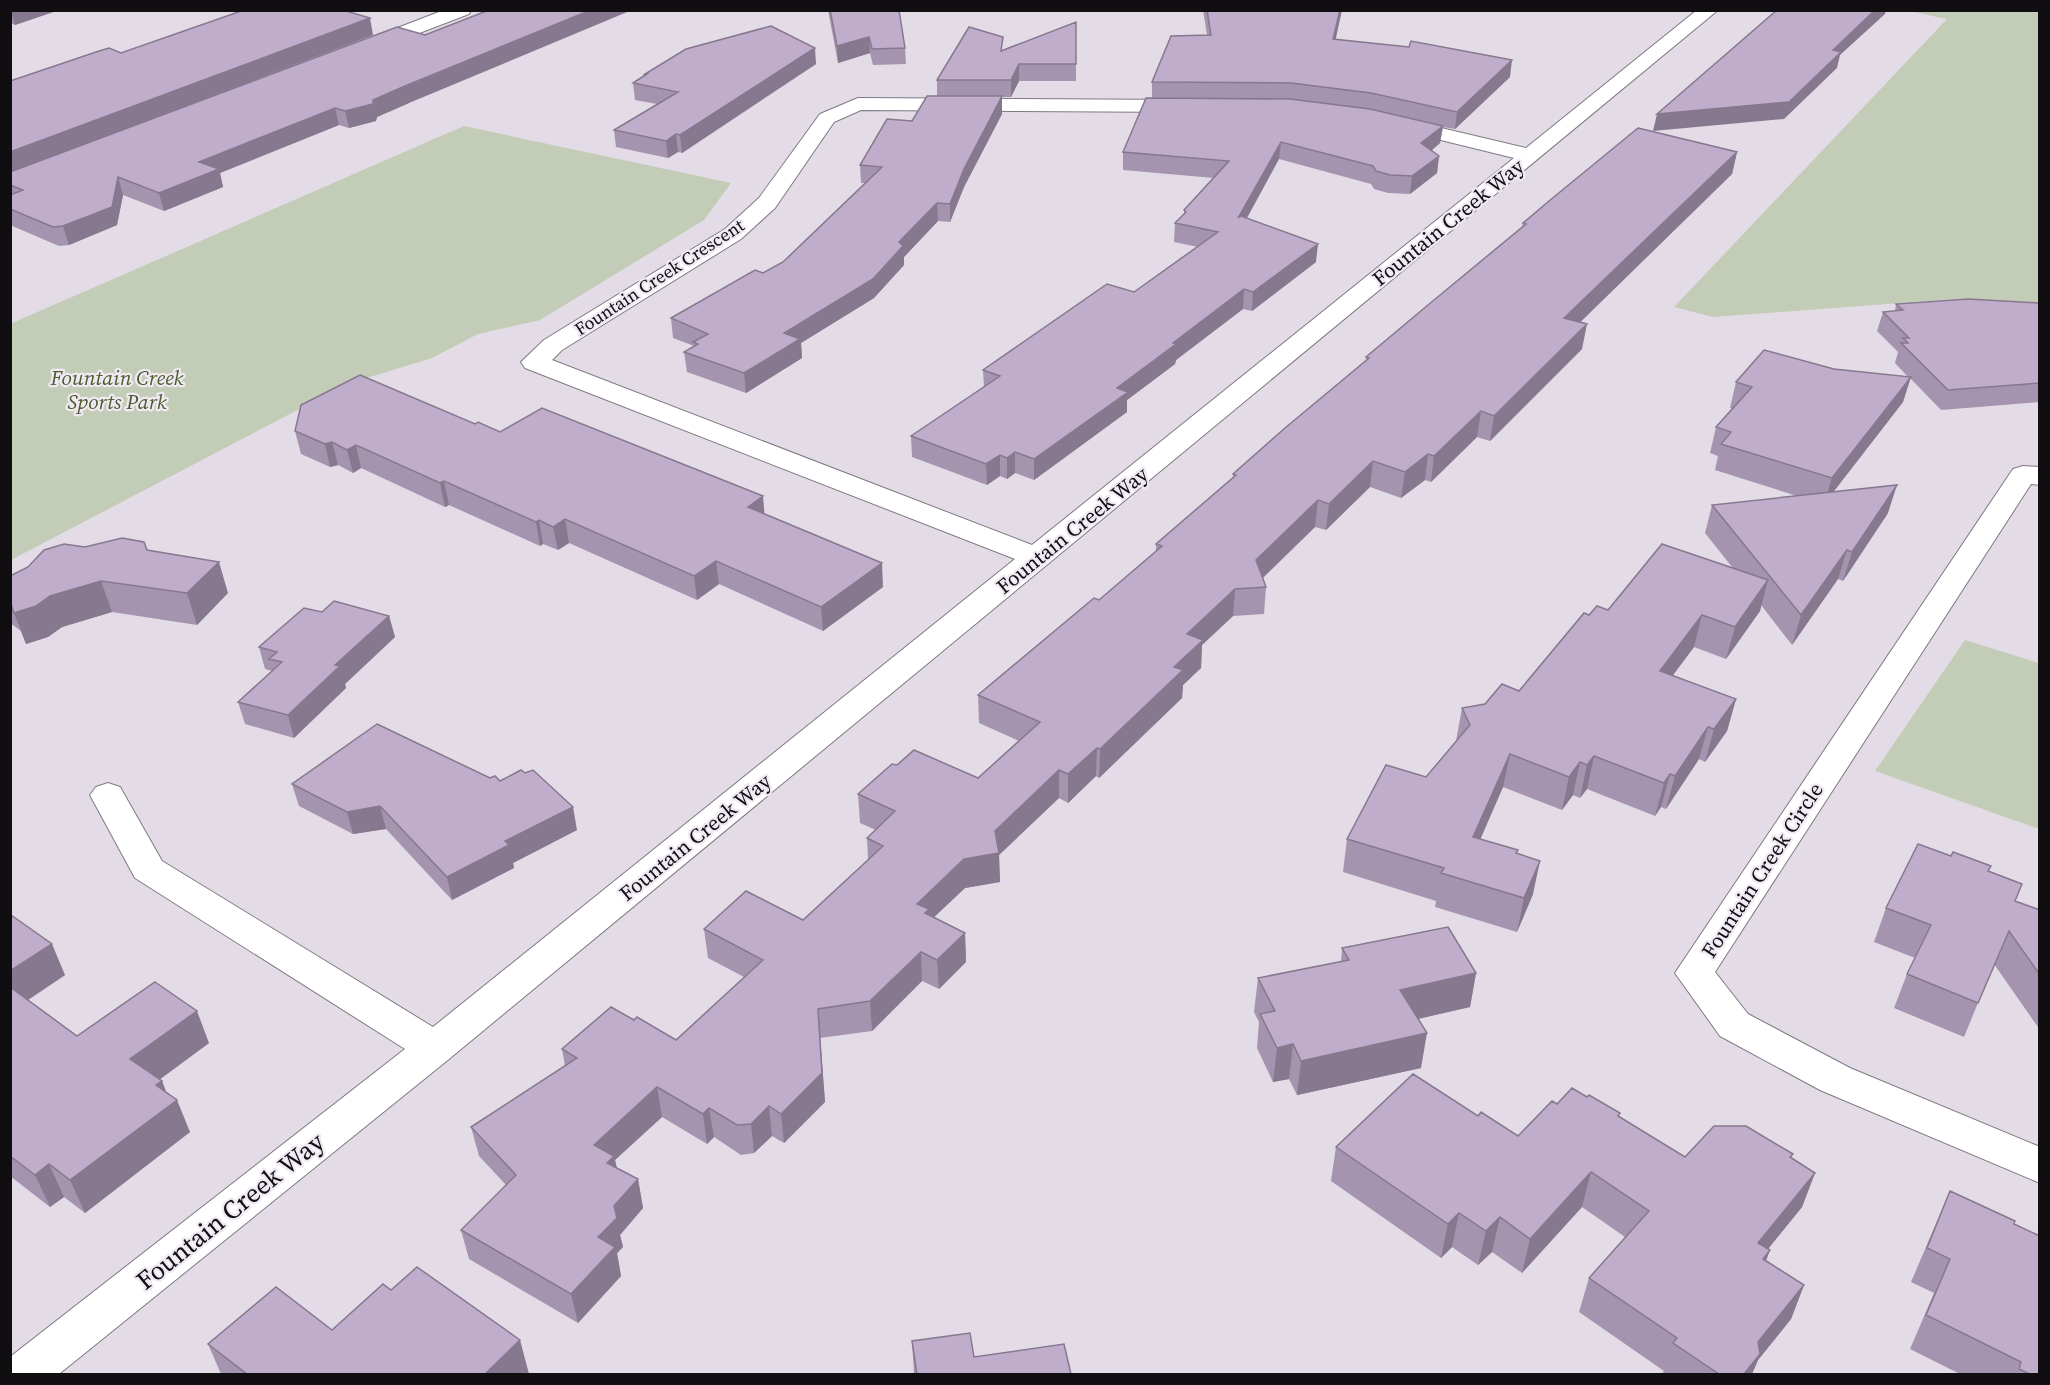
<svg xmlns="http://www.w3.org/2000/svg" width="2050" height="1385" font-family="'Source Serif 4',serif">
<rect width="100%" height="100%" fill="#e3dce7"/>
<!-- green -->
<path fill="#c3ccb6" d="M1909 11H2039V314L1968 298 1713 317 1674 307 1947 19Z
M464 126 731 183 704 220 540 320 478 334 432 358 347 384 11 560 10 324Z
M1965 640 2039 663V829L1875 771Z"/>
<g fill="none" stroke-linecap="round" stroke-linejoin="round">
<defs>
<path id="street" d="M444 10H471L469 14 375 50H361L358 46 361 42Z
M1697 10H1718L449 1059 59 1374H10V1357L405 1049 135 878 90 795 96 787 108 783 120 787 162 861 433 1027 1015 559 525 368 521 362 544 340 725 229 759 198 820 114 858 98 1187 100 1194 102 1197 106 1194 110 1187 112 861 110 834 122 775 208 741 239 562 350 552 360 1032 545 1514 158 1392 128 1388 124 1392 120 1399 118 1526 148Z
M2023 466 2040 467V485L2031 484 1715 972 1748 1014 1850 1068 2040 1147V1183L1820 1090 1720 1036 1675 973 2009 475 2013 469Z"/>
</defs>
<!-- street casing -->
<use href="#street" stroke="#7f7983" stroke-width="2"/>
<!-- street -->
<use href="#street" fill="#fff" fill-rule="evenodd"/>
</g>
<!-- wall -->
<path fill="#a594af" d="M10 10H59L15 25 10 23Z
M828 10H899L905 48 906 64 873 65 870 53 838 63Z
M1203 10H1342L1335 39 1510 77 1455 129 1443 127 1440 143 1432 150 1439 156 1437 173 1410 194 1388 193 1374 189 1371 184 1279 159 1247 218 1316 262 1252 311 1243 309 1176 360 1175 364 1127 400V412L1034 480 1015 473 1007 479 1000 476 987 485 912 457 911 436 984 387 983 370 1134 292 1198 247 1174 242 1175 223 1184 214V210L1214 178 1123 170V152L1152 98V82L1207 35Z
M1076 22V81H1019L1011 97H1002V114L964 187 950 222 938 221 904 257V265L874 298 801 343 802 358 746 393 687 372 684 352 694 346 673 338 671 318 763 273 783 262 865 183H861L860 165 912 121 937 96V80L1003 50Z
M397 27 409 103 377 117 376 121 349 128 339 125 220 173 223 187 164 211 123 195 117 225 69 245 59 246 10 225V185L121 53 373 35 113 133Z
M816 64 682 153 678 152 668 158 616 147 614 130 657 104 635 100 633 83 645 75V74Z
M1737 152 1732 174 1580 322 1582 349 1490 441 1477 437 1431 482 1425 480 1401 498 1370 487 1326 530 1315 527 1263 578 1266 587 1264 614 1233 616 1202 645 1201 668 1183 685 1182 698 1099 778 1096 776 1068 803 1059 798 999 855 1000 882 965 888 934 917 965 933 966 962 939 989 922 981 872 1031 820 1038 825 1102 784 1143 772 1136 754 1153 741 1155 714 1137 707 1144 662 1117 615 1160 617 1168 638 1179 643 1208 620 1235 623 1247 617 1253 621 1276 578 1323 469 1259 461 1230 506 1185 479 1156 471 1127 565 1066 562 1049 634 1020 676 1040 744 977 708 958 704 929 803 920 868 860 867 838 876 830 860 823 858 794 897 765 978 778 1019 741 979 723 978 695 1099 600 1156 551V544L1233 478V474L1366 361V357L1522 227 1523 223Z
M1896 304H2040V402L1941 410 1910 378 1903 402 1834 491 1888 513 1843 581 1838 579 1792 645 1761 605 1760 611 1726 659 1694 647 1673 675 1736 699 1727 731 1705 762 1699 759 1666 809 1661 807 1655 816 1587 789 1580 798 1573 795 1562 810 1503 787 1480 839 1518 850 1517 854 1533 894 1517 932 1435 907 1436 901 1343 872 1347 839 1426 777 1456 741 1462 708 1485 704 1519 691 1589 615 1608 610 1732 567 1705 533 1712 505 1797 496 1715 470 1718 456 1710 453 1716 427 1733 409 1730 408 1736 382 1834 369 1908 377 1895 363 1898 352 1877 331 1883 312 1895 311Z
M475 424 765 514 883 587 823 631 719 584 697 600 569 543 558 550 543 544 540 546 449 505 445 507 361 468 353 473 338 465 330 467 301 454 295 431Z
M85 547 147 550 228 593 197 625 112 612 62 627 48 637 26 644 21 631 10 623V576Z
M322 612 389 616 395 637 345 684 346 688 294 738 245 724 238 702 272 671 265 669 259 647Z
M490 778 500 781 577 830 513 863 514 868 452 900 386 829 353 834 299 806 292 784Z
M1989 871 2015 901 2040 910V1030L1994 964 1964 1037 1894 1008 1907 974 1915 958 1874 942 1886 908Z
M10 916 65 975 28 1000 77 1036 209 1043 159 1080 162 1081 166 1092 190 1132 85 1213 64 1197 50 1207 10 1176Z
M1342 948 1476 973 1470 1007 1418 1019 1421 1068 1297 1095 1289 1079 1273 1082 1257 1048 1259 1022 1254 1012 1258 978 1341 962Z
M1557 1104 1619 1117 1685 1157 1793 1154 1791 1158 1815 1173 1802 1207 1768 1249 1770 1250 1766 1260 1804 1285 1791 1319 1758 1360 1752 1374H1662L1664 1371 1579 1312 1589 1278 1625 1237 1582 1207 1522 1273 1492 1252 1478 1265 1452 1247 1441 1258 1331 1181 1336 1147 1478 1116 1518 1136Z
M1950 1191 2014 1224 2040 1374H1960L1910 1349 1934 1293 1911 1282Z
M391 1290 529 1374H221L208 1344 332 1330Z
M912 1341 974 1357 1071 1374H914Z"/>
<!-- shaded-wall -->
<path fill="#86788e" d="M10 10H59L15 25Z
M591 10H632L409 103 377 117 376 121 349 128 345 111Z
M1340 10H1342L1332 56 1333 39Z
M1875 10H1886L1885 14 1840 55 1837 68 1784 119 1653 131 1657 114 1833 50Z
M370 18 373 35 10 172V152Z
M869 37 870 53 838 63 837 46Z
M815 48 816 64 682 153 680 135Z
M1512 60 1510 77 1455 129 1457 112Z
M1019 64V81L1011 97V80Z
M1002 96V114L964 187 950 222V204L964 169Z
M335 108 339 125 220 173 223 187 164 211 159 193 199 162Z
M1443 126 1440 143 1419 161 1421 143Z
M676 134 678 152 668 158 666 141Z
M1281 142 1279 159 1237 236 1238 218Z
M1737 152 1732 174 1560 342 1564 318Z
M1439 156 1437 173 1410 194 1412 176Z
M118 177 123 195 117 225 69 245 63 226Z
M937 203 938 221 904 257V265L874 298 801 343 802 358 746 393 744 373 784 333 899 242Z
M1318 244 1316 262 1252 311 1253 292Z
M1244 289 1243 309 1176 360 1175 364 1127 400V412L1034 480V459L1117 388 1173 343Z
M1587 324 1582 349 1490 441 1494 416Z
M1911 377 1903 402 1824 504 1832 478Z
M1481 411 1477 437 1431 482 1434 456Z
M332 442 338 465 330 467 325 444Z
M356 445 361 468 353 473 347 450Z
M1015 452V473L1007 479V458Z
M1428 454 1425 480 1401 498 1405 472Z
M1000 455V476L987 485 986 464Z
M1373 461 1370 487 1326 530 1329 504Z
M444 481 449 505 445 507 440 483Z
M1897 485 1888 513 1843 581 1852 552Z
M763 496 765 520 748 507Z
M1318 500 1315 527 1253 587 1256 560Z
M565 519 569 543 558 550 553 527Z
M539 520 543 544 540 546 536 522Z
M1847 550 1838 579 1792 645 1801 615Z
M716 561 719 584 697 600 694 576Z
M219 562 228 593 197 625 187 593Z
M882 563 883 587 823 631 821 607Z
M1768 580 1760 611 1726 659 1735 627Z
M101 581 112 612 62 627 48 637 26 644 14 613 50 596Z
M1235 589 1233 616 1202 645 1201 668 1183 685 1182 698 1099 778 1100 749 1174 667 1187 634Z
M1702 615 1694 647 1652 703 1660 671Z
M389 616 395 637 345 684 346 688 294 738 288 715 335 665Z
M1736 699 1727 731 1705 762 1714 729Z
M1708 727 1699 759 1666 809 1675 776Z
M1097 748 1096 776 1068 803V774Z
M1510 754 1503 787 1467 870 1473 837Z
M1594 756 1587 789 1580 798 1587 765Z
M1580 762 1573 795 1562 810 1569 777Z
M1059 770V798L999 855 1000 882 965 888 929 922 917 904Z
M1670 774 1661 807 1655 816 1664 783Z
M380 806 386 829 353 834 347 812Z
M573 807 577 830 513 863 514 868 452 900 447 877 505 841Z
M1540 861 1533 894 1517 932 1524 898Z
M965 933 966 962 939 989 937 960Z
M52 944 65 975 13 1010 10 1004V971Z
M921 952 922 981 872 1031 870 1001Z
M1476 973 1470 1007 1395 1024 1400 990Z
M818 1009 825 1102 784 1143 781 1114Z
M197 1011 209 1043 144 1091 130 1059Z
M1427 1033 1421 1068 1297 1095 1301 1061Z
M1293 1044 1289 1079 1273 1082 1277 1048Z
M162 1081 171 1105 177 1100 190 1132 85 1213 70 1180 156 1085Z
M657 1087 662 1117 615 1160 620 1185 594 1145Z
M769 1106 772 1136 754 1153 751 1124Z
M709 1108 714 1137 707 1144 703 1114Z
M49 1164 64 1197 50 1207 35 1175Z
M1591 1172 1582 1207 1522 1273 1530 1239Z
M1815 1173 1802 1207 1745 1277 1758 1243Z
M638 1179 643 1208 620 1235 623 1247 617 1253 621 1276 578 1323 571 1294 598 1237 614 1206Z
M1459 1213 1452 1247 1441 1258 1448 1224Z
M1500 1217 1492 1252 1478 1265 1486 1231Z
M1770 1250 1757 1285 1763 1259Z
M1804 1285 1791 1319 1758 1360 1752 1374H1744L1758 1342Z
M520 1340 529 1374H485Z"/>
<!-- building -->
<path fill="#c0accb" stroke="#86788e" stroke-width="1.5" d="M244 10H343L370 18 10 152V81L99 51 109 48 121 53Z
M489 10H591L405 86 373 100V104L345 111 335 108 199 162 219 169 159 193 118 177 112 207 63 226 53 227 10 209V195L23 190 10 185V172L397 27 425 35Z
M830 10H899L905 48 872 49 869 37 837 46Z
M1207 10H1340L1333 39 1409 47 1411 41 1512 60 1457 112 1371 93 1291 83 1152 82 1171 36 1211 35Z
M1777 10H1875L1833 50 1841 52 1789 102 1657 114Z
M1076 22V64H1019L1011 80H937L969 27 1003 37 1001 51Z
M771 26 815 48 680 135 676 134 666 141 614 130 678 92 633 83 647 74H645L686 49Z
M927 96H1002L964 169 950 204 937 203 899 242 903 246 873 279 784 333 800 339 744 373 684 352 698 344 693 342 708 334 671 318 755 270 763 273 783 262 882 167 860 165 887 119 912 121Z
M1146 98 1290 99 1370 109 1443 126 1421 143 1439 156 1412 176 1390 175 1376 171 1373 166 1281 142 1238 218 1241 216 1318 244 1253 292 1244 289 1173 343 1176 344 1117 388 1128 392 1034 459 1015 452 1007 458 1000 455 986 464 911 436 1000 376 983 370 1107 284 1134 292 1218 232 1175 223 1186 212 1184 210 1229 161 1123 152Z
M1638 128 1737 152 1564 318 1587 324 1494 416 1481 411 1434 456 1428 454 1405 472 1373 461 1329 504 1318 500 1256 560 1266 587 1235 589 1187 634 1203 640 1174 667 1183 670 1100 749 1097 748 1068 774 1059 770 995 831 999 853 964 859 917 904 929 909 925 913 965 933 937 960 921 952 870 1001 818 1009 822 1073 781 1114 769 1106 751 1124 737 1125 709 1108 703 1114 657 1087 594 1145 614 1156 607 1163 638 1179 614 1206 617 1218 598 1237 615 1247 571 1294 461 1230 516 1175 471 1127 577 1058 562 1049 611 1007 634 1020 637 1017 676 1040 763 960 704 929 746 891 803 920 883 846 867 838 895 811 858 794 892 764 897 765 914 750 978 778 1040 722 978 695 1094 598 1099 600 1162 546 1156 544 1236 475 1233 474 1285 428 1369 358 1366 357 1428 305 1526 224 1523 223 1549 201Z
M1968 299 2039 303 2040 383 1948 390 1901 343H1908L1903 338H1909L1883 312 1903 310 1896 304Z
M1764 350 1834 369 1911 377 1832 478 1721 444 1731 432 1716 427 1752 387 1736 382Z
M360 375 475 424 478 422 500 432 542 408 763 496 748 507 882 563 821 607 716 561 694 576 565 519 553 527 539 520 536 522 444 481 440 483 356 445 347 450 332 442 325 444 295 431 301 405Z
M1897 485 1852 552 1847 550 1801 615 1712 505Z
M122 538 144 542 147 550 219 562 187 593 101 581 50 596 36 606 14 613 10 601V576L28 567 44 550 64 544 85 547Z
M1662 544 1768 580 1735 627 1702 615 1660 671 1736 699 1714 729 1708 727 1675 776 1670 774 1664 783 1594 756 1587 765 1580 762 1569 777 1510 754 1473 837 1518 850 1516 853 1540 861 1524 898 1441 873 1444 868 1347 839 1386 765 1426 777 1470 725 1462 708 1485 704 1502 684 1519 691 1584 613 1589 615 1597 606 1608 610Z
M334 601 389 616 335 665 340 666 288 715 238 702 282 662 269 659 277 652 259 647 304 608 322 612Z
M377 724 490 778 495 776 500 781 521 770 525 773 533 770 573 807 505 841 509 845 447 877 380 806 347 812 292 784Z
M1918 844 1951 856 1953 852 1991 866 1988 871 2022 884 2015 901 2040 910V975L2009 931 1978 1003 1907 974 1931 925 1886 908Z
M11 915 52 944 10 971V916Z
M1448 927 1476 973 1400 990 1427 1033 1301 1061 1293 1044 1277 1048 1260 1014 1275 1011 1258 978 1349 960 1342 948Z
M155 982 197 1011 130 1059 162 1081 156 1085 177 1100 70 1180 49 1164 35 1175 10 1156V987L77 1036Z
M1413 1074 1478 1116 1481 1112 1518 1136 1552 1101 1557 1104 1572 1088 1587 1097 1589 1095 1620 1113 1618 1116 1685 1157 1714 1126H1746L1793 1154 1790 1157 1815 1173 1758 1243 1770 1250 1763 1259 1804 1285 1758 1342 1760 1354 1744 1374H1719L1673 1343 1677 1338 1589 1278 1649 1211 1591 1172 1530 1239 1500 1217 1486 1231 1459 1213 1448 1224 1336 1147Z
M1950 1191 2015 1221 2014 1224 2040 1236V1374H2030L2019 1369 2021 1362 1926 1315 1950 1259 1927 1248Z
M417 1267 520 1340 485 1374H247L208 1344 276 1287 332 1330 383 1284 391 1290Z
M970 1333 974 1357 1064 1344 1071 1374H917L912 1341Z"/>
<g text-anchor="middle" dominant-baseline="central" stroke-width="4.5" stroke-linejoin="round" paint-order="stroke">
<!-- far-street labels -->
<g font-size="18" fill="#100e11" stroke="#f0e9f4">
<text transform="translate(659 277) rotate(-33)">Fountain Creek Crescent</text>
</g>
<!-- street labels -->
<g font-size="21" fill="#100e11" stroke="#f0e9f4">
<text transform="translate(1448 222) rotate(-39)">Fountain Creek Way</text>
<text transform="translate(1072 530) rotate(-39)">Fountain Creek Way</text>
<text transform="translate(695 837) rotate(-39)">Fountain Creek Way</text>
<text transform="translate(1762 870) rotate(-57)">Fountain Creek Circle</text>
</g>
<!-- park labels -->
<g font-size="21" font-style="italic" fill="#4b5d2a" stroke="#f0e9f4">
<text x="117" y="377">Fountain Creek<tspan x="117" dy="24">Sports Park</tspan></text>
</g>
<!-- near-street labels -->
<g font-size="26" fill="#100e11" stroke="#f0e9f4">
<text transform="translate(230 1211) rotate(-39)">Fountain Creek Way</text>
</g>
</g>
<!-- border -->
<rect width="2050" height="1385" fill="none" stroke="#100e11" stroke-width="24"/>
</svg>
